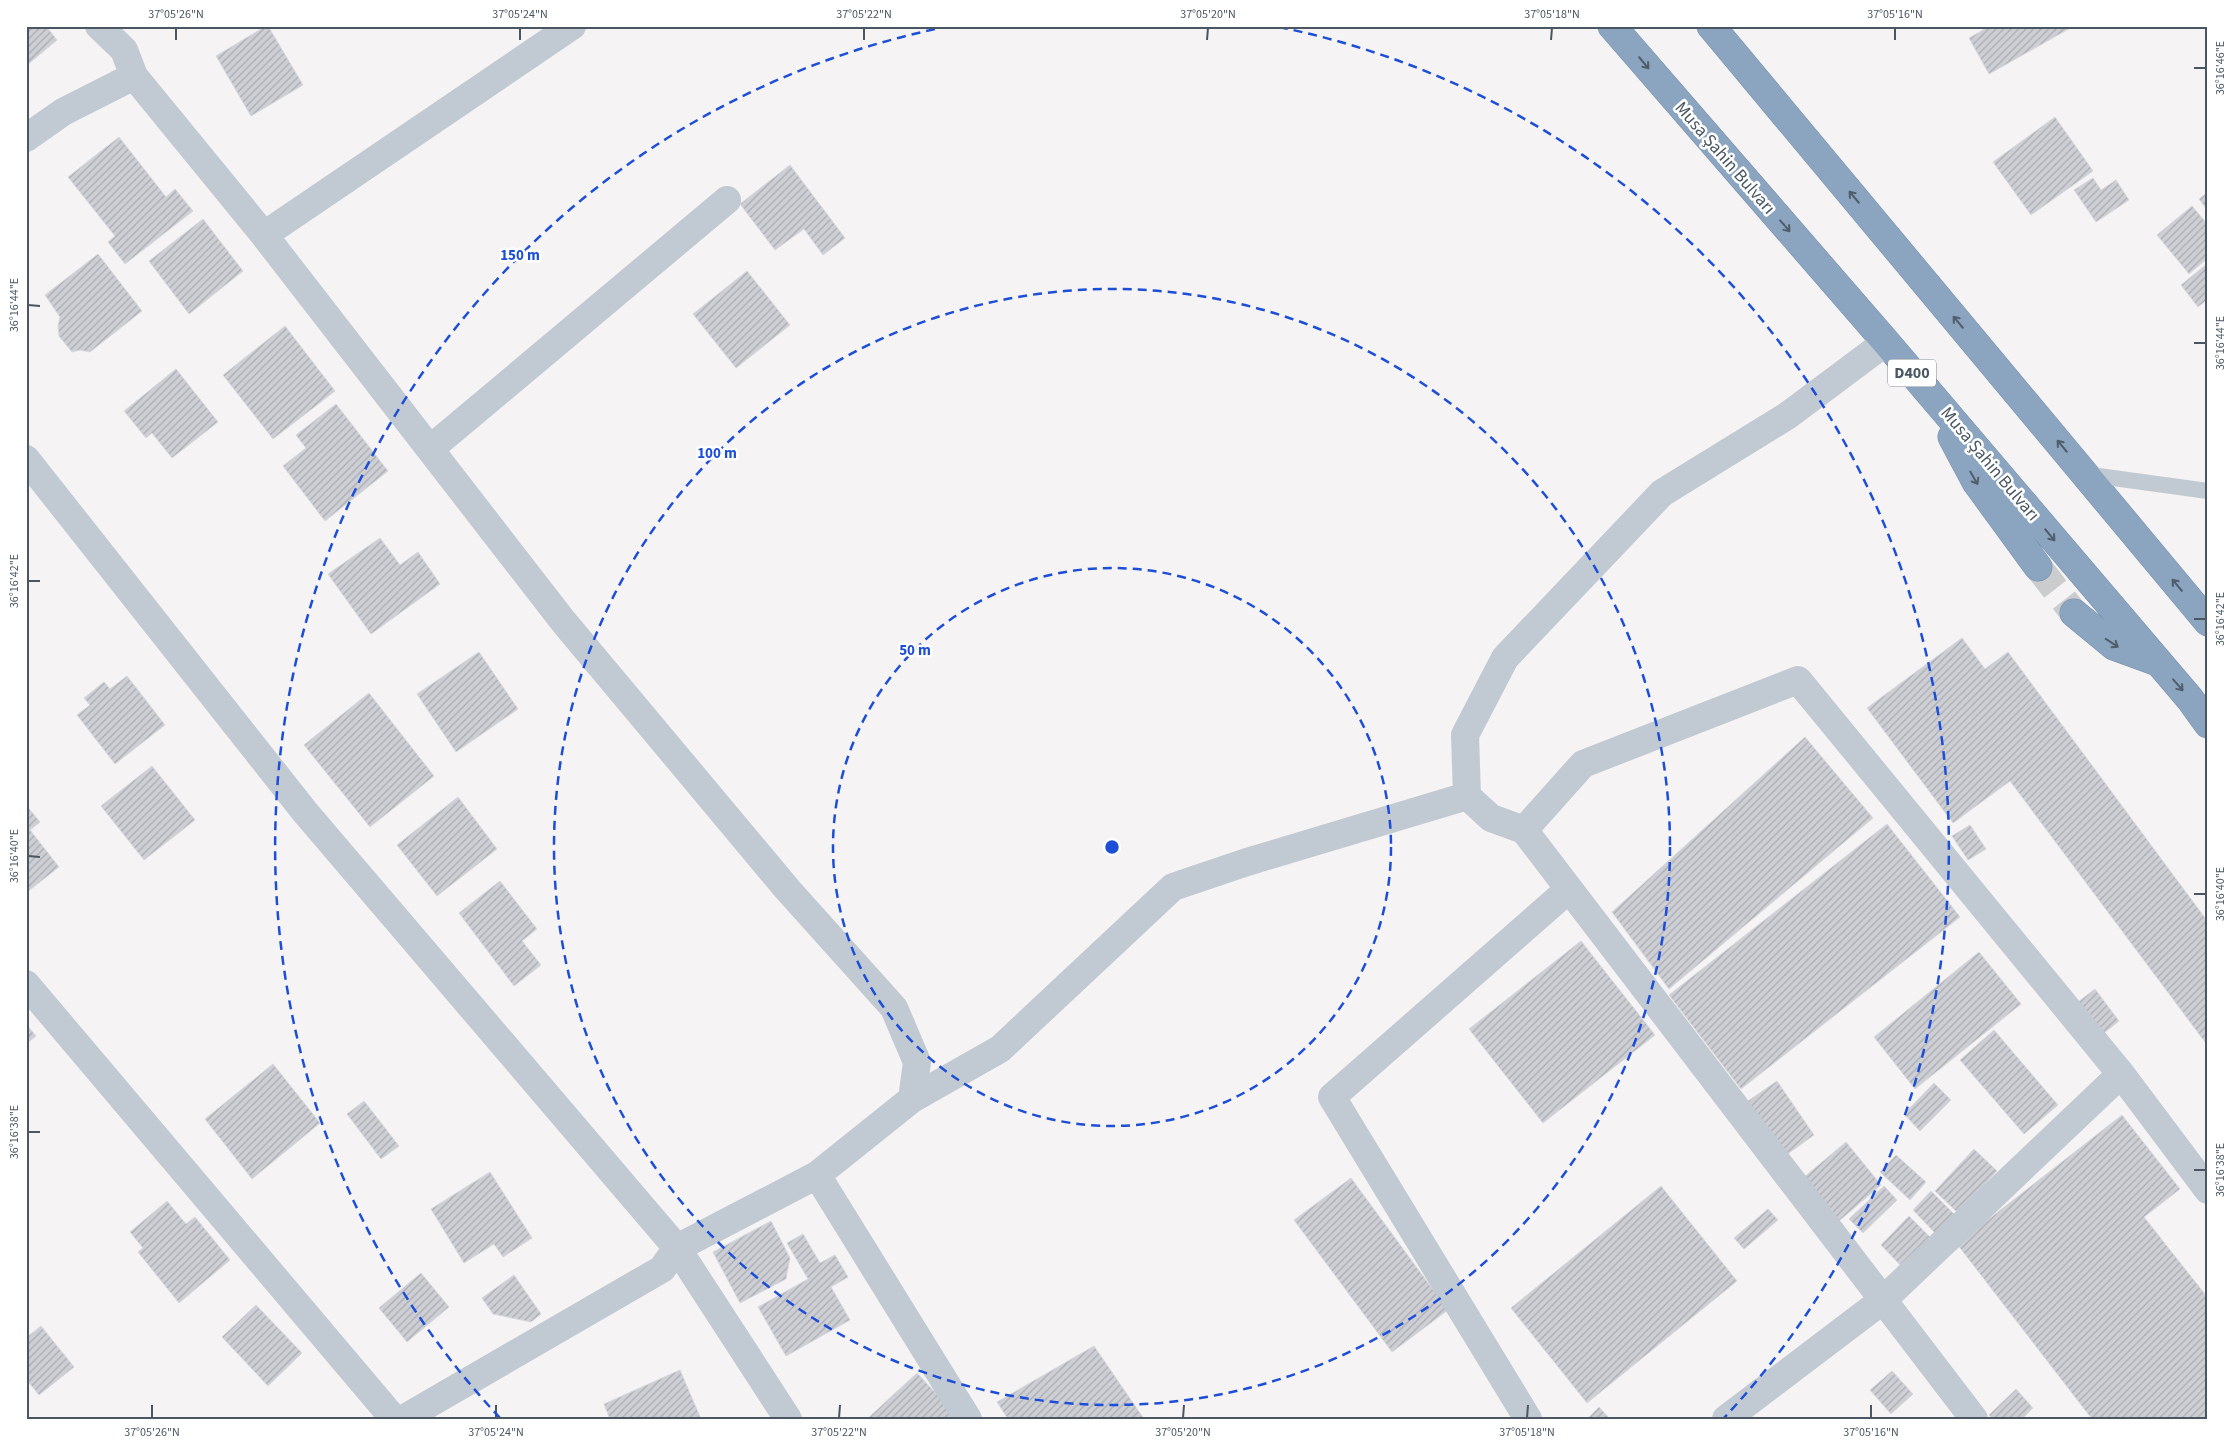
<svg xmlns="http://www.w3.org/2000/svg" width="2234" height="1445" font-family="'Source Sans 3',sans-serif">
<defs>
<pattern id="building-hatch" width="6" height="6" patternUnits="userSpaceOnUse" patternTransform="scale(1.25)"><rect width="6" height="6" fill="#cdcfd5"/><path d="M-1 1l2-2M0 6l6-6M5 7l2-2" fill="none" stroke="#a8abb0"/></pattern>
</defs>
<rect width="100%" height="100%" fill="#f5f3f3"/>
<!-- building -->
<path fill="url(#building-hatch)" stroke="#d7d9de" d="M26 26H46L57 40 26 66Z
M266 26H268L303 85 251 116 216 56Z
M1990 26H2074L1989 74 1969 38Z
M2055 117 2093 171 2031 215 1993 162Z
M119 137 166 197 175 189 193 211 125 264 108 242 115 236 68 177Z
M790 165 845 238 823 255 804 229 775 250 740 204Z
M2093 178 2101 190 2116 180 2129 200 2096 222 2074 190Z
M2208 192V211L2199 199Z
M2192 206 2208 225V258L2189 274 2157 235Z
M203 219 243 271 189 314 149 261Z
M98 254 142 311 90 352 80 350 72 352 59 336 58 326 60 317 45 295Z
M2208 263V299L2198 307 2181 285Z
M747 271 790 325 736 368 693 314Z
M285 326 335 391 273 439 223 375Z
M176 369 218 422 172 458 152 433 146 438 124 411Z
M336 404 388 471 325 521 283 466 306 448 296 435Z
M380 538 400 565 418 552 440 584 371 634 328 574Z
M1962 638 1985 669 2008 652 2208 922V1046L2010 781 1953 823 1867 708Z
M479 652 518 709 456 752 417 694Z
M127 676 165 725 115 764 77 715 90 705 84 698 104 682 110 689Z
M369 693 434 776 370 827 304 745Z
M1805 737 1873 818 1669 989 1612 912Z
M152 766 195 820 144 860 101 806Z
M458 797 497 849 437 896 397 845Z
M26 805 40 822 30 830 59 867 26 893Z
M1887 824 1960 917 1741 1089 1669 995Z
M1970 825 1986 849 1968 860 1952 836Z
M500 881 537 929 522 941 541 965 514 986 459 913Z
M1581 941 1655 1035 1543 1123 1469 1029Z
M1979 952 2021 1004 1915 1089 1874 1037Z
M2095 989 2119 1021 2099 1037 2074 1005Z
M26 1024 36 1036 26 1044Z
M1994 1030 2058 1105 2024 1134 1960 1060Z
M273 1064 320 1123 252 1179 205 1119Z
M1777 1081 1814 1135 1782 1158 1745 1103Z
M1934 1083 1951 1100 1920 1131 1904 1114Z
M364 1101 399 1146 381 1159 347 1114Z
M2122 1115 2180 1189 2144 1217 2208 1298V1419H2092L1957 1244Z
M1846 1142 1881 1185 1839 1221 1803 1178Z
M1974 1149 1997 1171 1958 1213 1935 1191Z
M1896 1155 1926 1182 1910 1200 1880 1172Z
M490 1172 532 1238 503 1257 494 1244 464 1263 431 1209Z
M1351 1178 1448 1310 1392 1352 1294 1220Z
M1661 1186 1737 1281 1587 1403 1511 1308Z
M1884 1186 1897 1200 1863 1233 1849 1219Z
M1931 1191 1954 1214 1935 1233 1913 1210Z
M167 1201 186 1224 195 1217 230 1260 179 1303 138 1252 143 1248 130 1232Z
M1768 1209 1778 1220 1744 1249 1734 1238Z
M1909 1216 1932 1239 1903 1268 1881 1245Z
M771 1221 790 1258 786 1279 740 1303 713 1252Z
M803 1234 820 1263 835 1255 848 1277 831 1287 850 1320 786 1356 758 1307 808 1279 787 1243Z
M421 1273 449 1307 407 1342 379 1308Z
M514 1275 541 1314 531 1322 493 1314 482 1298Z
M256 1305 302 1353 268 1386 222 1337Z
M41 1326 74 1367 39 1395 26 1379V1338Z
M1094 1346 1144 1419H1008L997 1402Z
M680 1370 701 1419H610L604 1404Z
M1892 1371 1913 1394 1891 1414 1870 1390Z
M917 1373 956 1415 952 1419H867Z
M2016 1389 2033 1408 2022 1419H1992L1989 1415Z
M1599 1407 1610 1419H1587Z"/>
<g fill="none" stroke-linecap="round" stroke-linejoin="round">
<!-- highway-tunnel -->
<path stroke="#caccce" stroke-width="28" stroke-dasharray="28 14" stroke-linecap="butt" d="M2038 567 2074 613"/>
<defs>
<path id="highway" d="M1612 26 1886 342 2190 699 2208 724
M1711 26 2208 622
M1952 437 1976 482 2038 567
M2074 613 2114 646 2158 662"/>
</defs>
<!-- highway casing -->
<use href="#highway" stroke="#7690ad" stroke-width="29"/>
<!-- lane -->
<path stroke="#c1cad2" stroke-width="16" d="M2084 474 2208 491"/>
<!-- street -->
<path stroke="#c1cad2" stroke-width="28" d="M99 26 124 50 134 76 264 235 563 621 788 890 894 1008 917 1062 912 1099
M26 138 63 112 134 76
M264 235 572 26
M1886 342 1787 416 1662 493 1505 658 1465 735 1467 796 1491 818 1524 830 1974 1419
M430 449 727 200
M26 459 305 812 677 1248 788 1419
M1524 830 1583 764 1798 680 2121 1074 2208 1190
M26 984 394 1419
M817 1175 968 1419
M403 1419 662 1269 677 1248 817 1175 912 1099 1000 1049 1173 887 1247 862 1467 796
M1528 1419 1332 1097 1568 890
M1726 1419 1883 1300 2121 1074"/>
<!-- highway -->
<use href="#highway" stroke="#8ba5c1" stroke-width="28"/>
</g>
<!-- one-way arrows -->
<defs><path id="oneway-shaft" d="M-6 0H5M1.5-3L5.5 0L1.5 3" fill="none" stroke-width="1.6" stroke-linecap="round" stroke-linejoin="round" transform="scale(1.25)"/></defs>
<g stroke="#505e6b">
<use href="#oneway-shaft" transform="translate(1644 63) rotate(50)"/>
<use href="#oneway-shaft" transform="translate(1854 197) rotate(-130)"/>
<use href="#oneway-shaft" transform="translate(1785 226) rotate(49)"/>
<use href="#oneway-shaft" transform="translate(1958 322) rotate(-130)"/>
<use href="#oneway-shaft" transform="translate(2062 446) rotate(-130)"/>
<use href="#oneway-shaft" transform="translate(1974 478) rotate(60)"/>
<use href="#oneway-shaft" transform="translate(2050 535) rotate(50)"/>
<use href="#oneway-shaft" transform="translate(2177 585) rotate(-130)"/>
<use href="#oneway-shaft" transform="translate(2112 643) rotate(33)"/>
<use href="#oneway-shaft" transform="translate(2178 685) rotate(49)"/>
</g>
<!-- ticks -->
<path fill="none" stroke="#4a5661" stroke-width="2" d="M176 40V28M520 40V28M864 40V28M1207 40 1208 28M1551 40 1552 28M1895 40V28M2194 68H2206M28 305 40 306M2194 343H2206M28 581H40M2194 619H2206M28 856 40 857M2194 894H2206M28 1132H40M2194 1170H2206M152 1418V1405M496 1418V1405M839 1418 840 1405M1183 1418 1184 1405M1527 1418 1528 1405M1871 1418V1405"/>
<!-- distance rings -->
<g fill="none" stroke="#1d4ed8" stroke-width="2.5" stroke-dasharray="9 6">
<circle cx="1112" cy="847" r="279"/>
<circle cx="1112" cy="847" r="558"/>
<path d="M500 1418A837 837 0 0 1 945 27M1279 27A837 837 0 0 1 1724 1418"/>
</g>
<g text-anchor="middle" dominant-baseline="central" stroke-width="5" stroke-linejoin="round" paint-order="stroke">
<!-- shield labels -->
<rect fill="#fff" stroke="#808990" stroke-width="1" x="1888" y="359.5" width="48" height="27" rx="4"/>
<g font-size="16" font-weight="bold" fill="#4a5661">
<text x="1912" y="373">D400</text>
</g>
<!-- street labels -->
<g font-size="18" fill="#4a5661" stroke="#fff">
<text transform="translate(1725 158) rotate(49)">Musa Şahin Bulvarı</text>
<text transform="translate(1990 464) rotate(50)">Musa Şahin Bulvarı</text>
</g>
</g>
<circle cx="1112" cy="847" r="8" fill="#1d4ed8" stroke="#fff" stroke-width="2.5"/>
<g font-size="15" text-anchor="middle" font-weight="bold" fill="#1d4ed8" stroke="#fff" stroke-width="5" stroke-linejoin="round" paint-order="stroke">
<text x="520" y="260">150 m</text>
<text x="717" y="458">100 m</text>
<text x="915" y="655">50 m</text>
</g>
<!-- border -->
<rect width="2234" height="1445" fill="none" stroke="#ffffff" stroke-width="55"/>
<rect x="28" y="28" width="2178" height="1390" fill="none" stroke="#4a5661" stroke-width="2"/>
<g font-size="12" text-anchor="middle" fill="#4a5661">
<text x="176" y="18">37°05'26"N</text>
<text x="520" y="18">37°05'24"N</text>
<text x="864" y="18">37°05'22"N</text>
<text x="1208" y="18">37°05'20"N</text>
<text x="1552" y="18">37°05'18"N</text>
<text x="1895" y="18">37°05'16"N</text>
<text transform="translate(2220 68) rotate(-90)" y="4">36°16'46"E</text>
<text transform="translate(14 305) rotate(-90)" y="4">36°16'44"E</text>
<text transform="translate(2220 343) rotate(-90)" y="4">36°16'44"E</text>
<text transform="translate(14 581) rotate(-90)" y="4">36°16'42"E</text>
<text transform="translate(2220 619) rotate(-90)" y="4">36°16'42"E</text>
<text transform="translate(14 856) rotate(-90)" y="4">36°16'40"E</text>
<text transform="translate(2220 894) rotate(-90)" y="4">36°16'40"E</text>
<text transform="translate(14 1132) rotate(-90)" y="4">36°16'38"E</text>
<text transform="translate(2220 1170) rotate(-90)" y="4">36°16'38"E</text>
<text x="152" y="1436">37°05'26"N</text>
<text x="496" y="1436">37°05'24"N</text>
<text x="839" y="1436">37°05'22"N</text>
<text x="1183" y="1436">37°05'20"N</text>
<text x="1527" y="1436">37°05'18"N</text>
<text x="1871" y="1436">37°05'16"N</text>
</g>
</svg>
